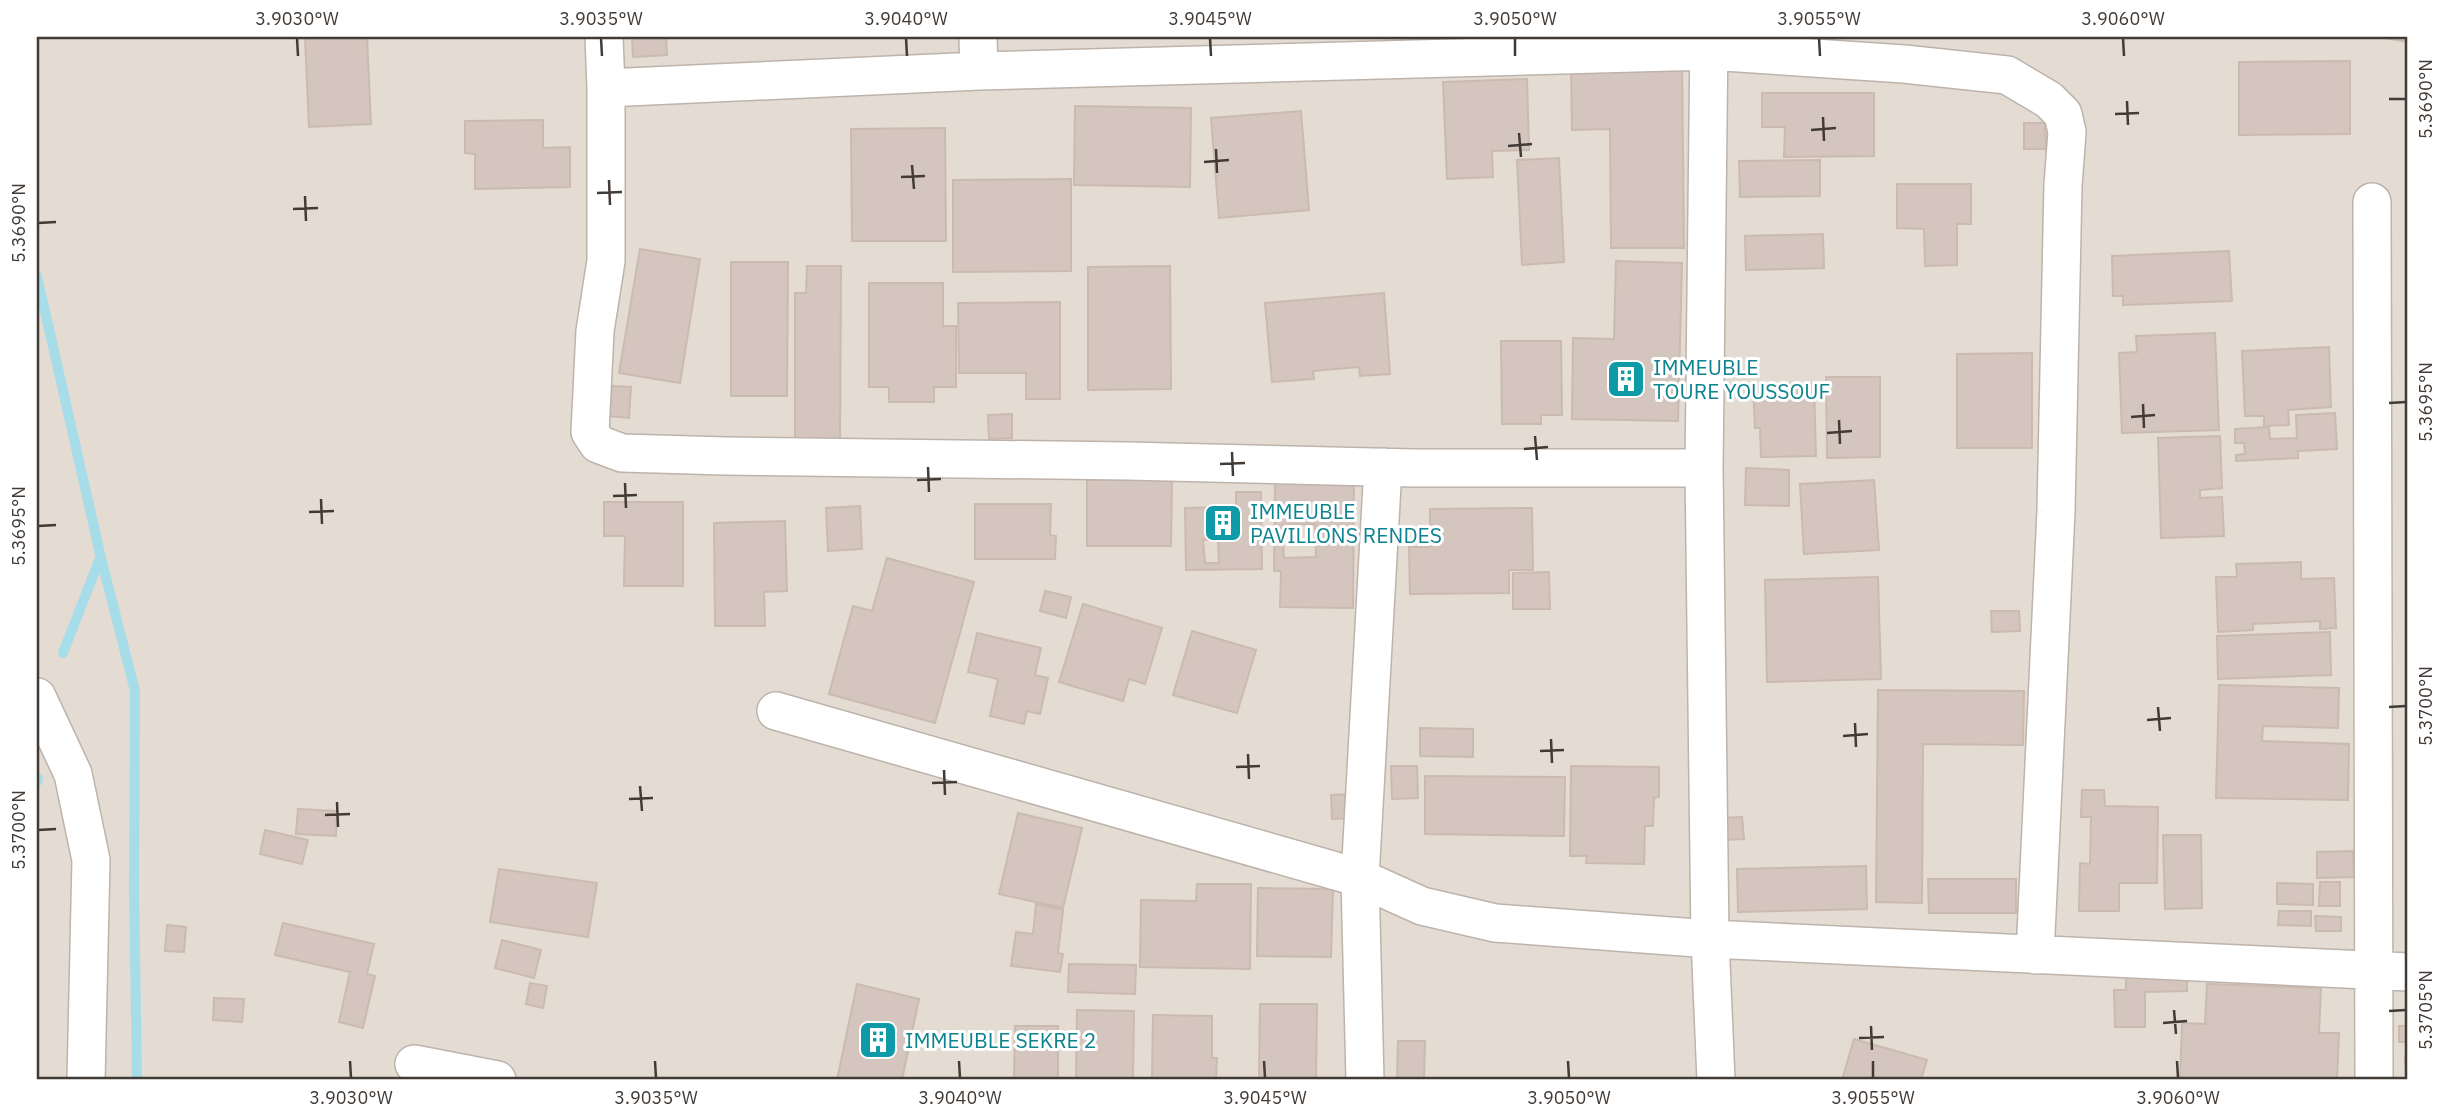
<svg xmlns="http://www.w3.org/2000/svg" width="2445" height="1117" font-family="'IBM Plex Sans',sans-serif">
<rect width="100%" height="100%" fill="#f1eae5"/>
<!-- residential -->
<path fill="#e4dbd3" d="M37 37H2408V1080H37Z"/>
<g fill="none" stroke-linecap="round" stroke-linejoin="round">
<!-- stream -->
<path stroke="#a6dde9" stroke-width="10" d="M37 276 101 558 135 691 134 889 137 1080
M63 653 100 558
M37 782 38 778"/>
</g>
<!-- building -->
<path fill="#d4c6be" stroke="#cbbaaf" stroke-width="2" fill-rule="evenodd" d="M305 37H367L371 124 309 127Z
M632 37H666L667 55 633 57Z
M2379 37H2408V42Z
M2350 61V134L2239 135V62Z
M1682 65 1684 248H1611L1610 129 1572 130 1571 66Z
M1527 79 1529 150 1492 151 1493 177 1447 179 1443 82Z
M1762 93H1874V156L1784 157 1785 127H1762Z
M1075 106 1191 108 1190 187 1074 185Z
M1301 111 1309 210 1219 218 1211 118Z
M543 120V148L570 147V187L475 189V154L465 153V121Z
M2024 123H2045L2046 149H2024Z
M945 128 946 241H852L851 129Z
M1559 158 1564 262 1522 265 1517 160Z
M1820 160V196L1740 197 1739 161Z
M1071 179V271L953 272V180Z
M1897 184H1971V224H1957V265L1925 266 1924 229 1897 228Z
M1823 234 1824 268 1746 270 1745 236Z
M640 249 700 259 680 383 619 373Z
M2229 251 2232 301 2123 305V296H2113L2112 256Z
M1616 261 1682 263 1678 421 1572 419 1573 338 1614 339Z
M731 262H788L787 396H731Z
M807 266H841L840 440H795V293H806Z
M1170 266 1171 389 1088 390V267Z
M869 283H943V326H956V387H934V402H889V387H869Z
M1384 293 1390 374 1360 376 1359 367 1313 371 1314 379 1272 382 1265 303Z
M1060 302V399H1026V373H959L958 303Z
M2215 333 2219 430 2122 433 2119 353 2137 352 2136 336Z
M1501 341H1561L1562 415H1541V424H1502Z
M2329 347 2331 407 2288 410 2289 425 2264 426V416H2245L2242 351Z
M2032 353V448H1957V354Z
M1826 377H1880V457L1827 458Z
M1814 383 1816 456 1761 457 1760 428H1755L1753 385Z
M612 386 631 387 629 418 609 416Z
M2335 413 2337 449 2298 451V458L2236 461V455L2245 454 2244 443H2235V429L2269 427 2270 439 2297 438 2296 415Z
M1012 414V438L989 439 988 415Z
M2220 436 2222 488 2200 490V498L2222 497 2224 536 2161 538 2158 438Z
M1746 468 1789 470V506L1745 505Z
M1275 478 1354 479 1353 608 1280 607 1281 571H1274ZM1315 524 1316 557 1284 558 1282 525Z
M1087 480H1172L1171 546H1087Z
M1874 480 1879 550 1804 554 1800 484Z
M1236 492H1261L1262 569 1186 570 1185 508 1236 507ZM1218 539 1219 563H1205L1203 540Z
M604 502H683V586H624L625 536H604Z
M975 504H1051L1050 535 1056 536 1055 559H975Z
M860 506 862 549 828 551 826 508Z
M1532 508 1533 570H1509V593L1410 594 1409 547H1430V509Z
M785 521 787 591 764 592 765 626H715L714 523Z
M887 558 974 582 935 723 829 694 853 606 872 611Z
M2301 562V579L2334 578 2336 628 2320 629V621L2253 624V630L2218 632 2216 577H2237L2236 564Z
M1549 572 1550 609H1513V573Z
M1878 577 1881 679 1767 682 1765 580Z
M1045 591 1071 597 1066 618 1040 611Z
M1083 604 1162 628 1145 684 1129 679 1123 701 1059 682Z
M1991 611H2019L2020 631 1992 632Z
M1192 631 1256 650 1237 713 1173 695Z
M2330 632 2331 675 2218 679 2217 636Z
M977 633 1041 648 1035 675 1048 678 1040 714 1027 711 1024 724 990 716 998 679 968 672Z
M2219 685 2339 688 2338 728 2263 726 2262 741 2349 744 2348 800 2216 798Z
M1878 690 2024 691 2023 745 1923 744 1922 903 1876 902Z
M1420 728 1473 729V757L1420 756Z
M1391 766H1417L1418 798 1392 799Z
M1571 766 1659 767V797L1654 798 1653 826H1645L1644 864 1586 863 1587 856H1570Z
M1425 776 1565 777 1564 836 1425 834Z
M2082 790H2104L2105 806 2158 807 2157 883H2119V911H2079L2080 863 2090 864 2091 817H2081Z
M1351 794V818L1332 819 1331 795Z
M298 809 337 811 336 836 296 834Z
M1018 813 1082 828 1063 908 999 894Z
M1742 817 1744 839 1723 840 1721 818Z
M265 830 308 840 302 864 260 854Z
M2163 835H2201L2202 908 2165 909Z
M2353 851 2354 877 2317 878V852Z
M1866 866 1867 909 1738 912 1737 869Z
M499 869 597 883 588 937 490 922Z
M1928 879H2016V913H1929Z
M2320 882H2340V906H2319Z
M2277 883 2313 884V905L2277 904Z
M1197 884H1251L1250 969 1140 967 1141 900 1196 901Z
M1258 888 1333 889 1331 957 1257 956Z
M1036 904 1063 910 1058 953 1063 954 1060 972 1011 966 1016 932 1033 934Z
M2279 911H2311V926L2278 925Z
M2315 916 2341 917V931H2316Z
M283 923 374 944 367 974 375 976 363 1028 339 1022 350 972 275 955Z
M167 925 186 927 184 952 165 951Z
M502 940 541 950 534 978 495 968Z
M1069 964 1136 965 1135 994 1068 992Z
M2187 968V991L2145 992V1027H2115L2114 990H2126V970Z
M530 983 547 986 543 1008 526 1004Z
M857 984 919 999 902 1080H837Z
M2207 984 2321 988 2319 1033H2339L2337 1080H2180L2182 1023 2205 1024Z
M214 998 244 999 242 1022 213 1020Z
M1260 1004H1317L1316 1080H1259Z
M1077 1010 1134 1011 1133 1080H1076Z
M1153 1015 1212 1016V1058H1217L1216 1080H1152Z
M1015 1026H1058V1080H1014Z
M2399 1026H2408V1042H2399Z
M1854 1039 1927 1060 1921 1080H1842Z
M1398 1041H1425L1424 1080H1397Z
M2405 1058H2408V1080H2407Z"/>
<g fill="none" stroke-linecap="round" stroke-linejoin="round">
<defs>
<path id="minor" d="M604 37 606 88V261L595 331 590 432 598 444 622 453 725 456 1128 461 1413 468H1704
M978 37 979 71
M1709 37 1704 468 1710 939 1716 1080
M606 88 979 71 1709 51 1904 64 2007 75 2049 100 2063 114 2067 132 2063 185 2056 511 2035 955
M2372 202 2374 1080
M37 697 73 774 91 860 86 1080
M776 711 1360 878 1422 906 1495 923 1710 939 2408 972
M414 1064 497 1080
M1365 1080 1360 878 1383 467"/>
</defs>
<!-- minor casing -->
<use href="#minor" stroke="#beb3ab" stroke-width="40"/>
<!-- minor -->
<use href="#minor" stroke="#fff" stroke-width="37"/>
</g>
<!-- ticks -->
<path fill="none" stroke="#423a35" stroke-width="2.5" d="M297 38 298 56M601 38 602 56M906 38 907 56M1210 38 1211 56M1515 38V56M1819 38 1820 56M2123 38 2124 56M2389 99H2406M2127 101 2128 125M2115 114 2139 113M1823 117 1824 141M1811 130 1836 128M1519 133 1521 157M1508 146 1532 144M1216 149 1217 173M1204 162 1229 160M912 165 914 189M901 177 925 176M609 180 610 205M597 193 622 192M305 196 306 221M293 209 318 208M38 223 56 222M2389 403 2406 402M2143 404 2144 428M2131 417 2155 415M1839 420 1840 444M1827 433 1852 431M1535 436 1537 460M1524 449 1548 447M1232 452 1233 476M1220 464 1245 463M928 467 929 492M917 480 941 479M625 483 626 508M613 496 637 495M321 499 322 524M309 512 334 511M38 526 56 525M2158 707 2160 731M2389 707 2406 706M2147 720 2171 718M1855 723 1856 747M1843 736 1868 734M1551 739 1552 763M1540 751 1564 750M1248 754 1249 779M1236 767 1260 766M944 770 945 795M932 783 957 782M640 786 642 811M629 799 653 798M337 802 338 827M325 815 350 814M38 830 56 829M2174 1010 2176 1034M2389 1011 2406 1010M2163 1023 2187 1021M1871 1026 1872 1050M1859 1038 1884 1037M350 1061 351 1078M655 1061 656 1078M959 1061 960 1078M1264 1061 1265 1078M1568 1061 1569 1078M1873 1061V1078M2177 1061 2178 1078"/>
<!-- icons -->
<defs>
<symbol id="building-square" viewBox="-11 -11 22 22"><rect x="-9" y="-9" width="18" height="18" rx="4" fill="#0f9aa8" stroke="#fff"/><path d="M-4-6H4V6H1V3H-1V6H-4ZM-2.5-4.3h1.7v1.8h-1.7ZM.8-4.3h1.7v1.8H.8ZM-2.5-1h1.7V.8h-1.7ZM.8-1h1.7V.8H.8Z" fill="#fff"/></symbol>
</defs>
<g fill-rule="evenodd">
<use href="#building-square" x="1604" y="357" width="44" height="44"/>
<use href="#building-square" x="1201" y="501" width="44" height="44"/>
<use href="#building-square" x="856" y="1018" width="44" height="44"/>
</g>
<g text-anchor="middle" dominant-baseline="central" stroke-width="6" stroke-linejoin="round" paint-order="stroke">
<!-- culture labels -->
<g font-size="21" fill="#0d838f" stroke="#fff" text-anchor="start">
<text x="1653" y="367">IMMEUBLE<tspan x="1653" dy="24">TOURE YOUSSOUF</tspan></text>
<text x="1250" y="511">IMMEUBLE<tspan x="1250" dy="24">PAVILLONS RENDES</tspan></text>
<text x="905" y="1040">IMMEUBLE SEKRE 2</text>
</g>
</g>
<!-- border -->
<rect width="2445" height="1117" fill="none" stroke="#ffffff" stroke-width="77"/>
<rect x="38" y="38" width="2368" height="1040" fill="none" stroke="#423a35" stroke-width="2.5"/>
<g font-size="18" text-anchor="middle" fill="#423a35">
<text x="297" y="25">3.9030°W</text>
<text x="601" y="25">3.9035°W</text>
<text x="906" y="25">3.9040°W</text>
<text x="1210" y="25">3.9045°W</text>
<text x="1515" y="25">3.9050°W</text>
<text x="1819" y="25">3.9055°W</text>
<text x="2123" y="25">3.9060°W</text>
<text transform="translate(2426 99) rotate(-90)" y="6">5.3690°N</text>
<text transform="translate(19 223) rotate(-90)" y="6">5.3690°N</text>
<text transform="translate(2426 402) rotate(-90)" y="6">5.3695°N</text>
<text transform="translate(19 526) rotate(-90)" y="6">5.3695°N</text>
<text transform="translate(2426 706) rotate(-90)" y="6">5.3700°N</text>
<text transform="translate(19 830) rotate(-90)" y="6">5.3700°N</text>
<text transform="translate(2426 1010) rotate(-90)" y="6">5.3705°N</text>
<text x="351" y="1104">3.9030°W</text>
<text x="656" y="1104">3.9035°W</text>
<text x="960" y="1104">3.9040°W</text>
<text x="1265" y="1104">3.9045°W</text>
<text x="1569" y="1104">3.9050°W</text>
<text x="1873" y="1104">3.9055°W</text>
<text x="2178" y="1104">3.9060°W</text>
</g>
</svg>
